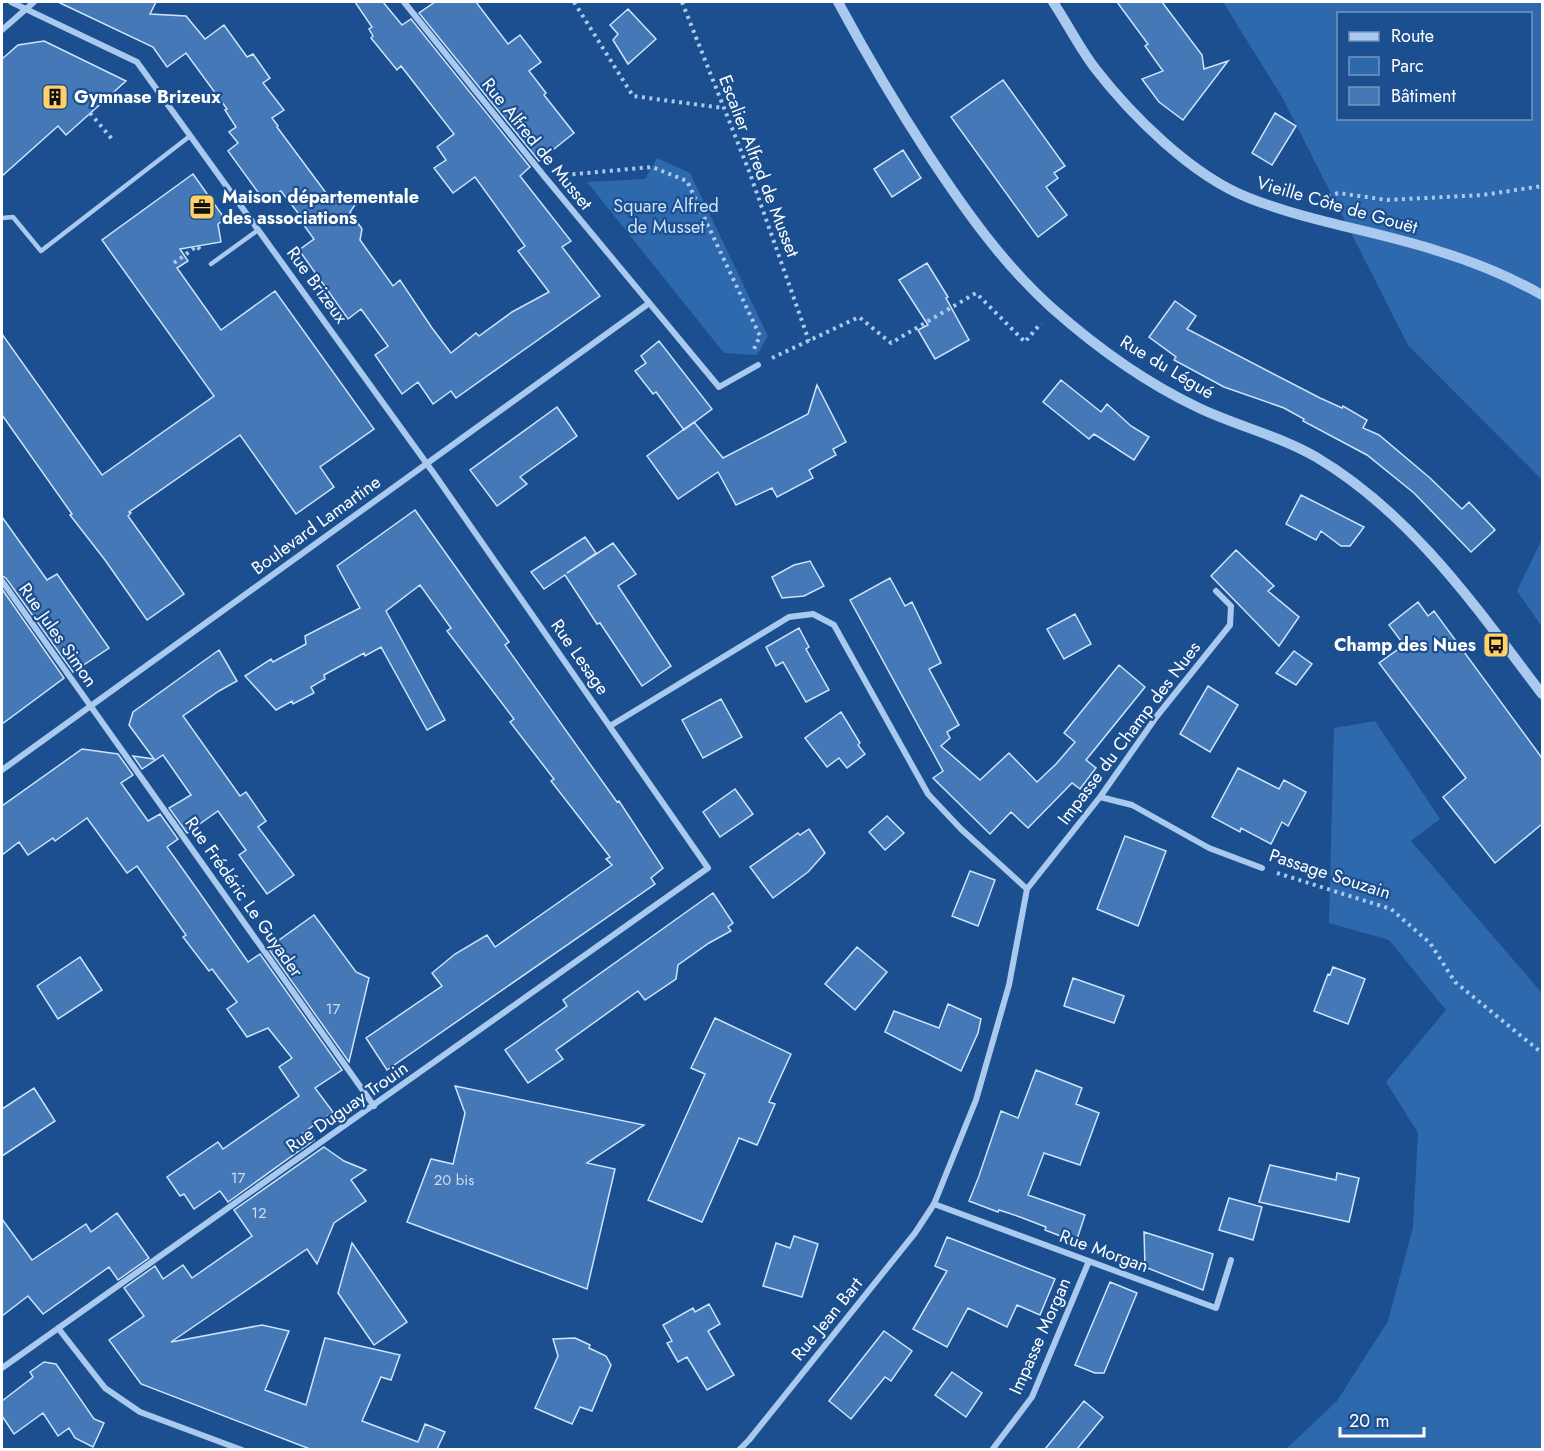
<svg xmlns="http://www.w3.org/2000/svg" width="1544" height="1451" font-family="Jost,sans-serif">
<rect width="100%" height="100%" fill="#1b4f8f"/>
<!-- green -->
<path fill="#2e69ad" fill-rule="evenodd" d="M1223 2H1542V480L1408 345 1282 97ZM1338 14H1530V118H1338Z
M657 158 690 173 768 336 757 355 724 353 587 182 645 179Z
M1542 539V627L1517 591Z
M1375 721 1440 819 1411 841 1542 993V1449H1286L1337 1401 1388 1321 1413 1227 1418 1133 1386 1082 1446 1010 1389 940 1329 923 1334 728Z"/>
<!-- building -->
<path fill="#4478b7" stroke="#cfe3fa" stroke-width="1.5" d="M58 2H156L150 14 186 16 205 39 224 25 247 57 253 54 270 78 263 83 284 110 272 118 278 126 277 127 332 201 357 202 350 212 362 229 360 240 393 286 400 280 432 328 451 353 476 333 479 336 512 312 549 292 518 251 525 246 475 177 453 193 434 168 446 160 437 147 454 134 401 66 397 70 371 38 373 36 369 29 372 27 355 2H383L402 25 411 19 530 167 520 176 571 241 562 247 600 296 456 398 451 391 433 404 418 382 402 394 375 355 388 346 361 309 348 319 299 250 314 239 303 224 305 222 281 191 265 202 228 151 238 143 229 132 236 127 225 110 227 109 186 53 167 67 153 47Z
M435 2H476L508 44 520 35 541 62 529 71 546 93 544 95 574 133 539 161 419 13Z
M1117 2H1162L1202 55 1204 69 1228 61 1183 120 1159 102 1142 79 1163 71 1145 46 1148 44Z
M628 9 656 39 628 64 613 40 618 34 610 25Z
M44 41 126 81 66 135 58 126 2 176V59L18 45Z
M1003 80 1065 166 1054 173 1058 178 1046 187 1067 215 1038 237 951 117Z
M1275 113 1296 126 1272 165 1252 153Z
M903 150 921 178 892 197 874 169Z
M193 174 225 219 218 224 221 242 180 249 188 261 177 268 221 330 275 291 374 429 320 467 334 487 296 514 240 435 129 512 131 513 128 516 184 594 147 620 105 560 70 515 72 514 2 415V334L102 475 214 396 102 240Z
M927 263 948 297 946 298 969 340 935 359 918 330 928 325 899 280Z
M1175 301 1196 316 1187 329 1320 398 1342 408 1343 406 1367 420 1363 428 1379 435 1430 478 1462 509 1469 502 1495 530 1471 552 1414 493 1367 455 1303 421 1304 419 1284 408 1224 387 1174 360 1176 357 1149 337Z
M659 341 712 409 684 430 656 392 653 394 635 371 646 363 641 356Z
M1061 380 1101 412 1107 404 1131 426 1149 437 1134 460 1094 434 1089 439 1043 402Z
M817 385 846 442 833 449 836 455 809 470 813 478 777 497 772 488 736 505 718 472 678 499 647 456 694 422 723 458 808 414Z
M557 407 577 436 520 477 527 484 497 506 470 470Z
M1301 495 1364 527 1350 546H1341L1321 531 1316 540 1286 524Z
M415 510 509 642 505 645 617 802 619 801 663 868 651 878 655 884 387 1070 366 1038 442 986 432 973 455 954 487 935 495 947 612 865 606 859 610 857 551 781 554 779 510 722 514 719 447 631 451 628 420 585 386 611 445 720 427 730 381 647 365 656 364 653 324 675 325 679 311 687 314 693 293 704 292 701 276 710 245 676 271 659 273 662 306 644 305 636 360 608 337 566Z
M2 517 47 580 57 574 109 648 73 672 6 578 2 576Z
M585 537 596 553 567 573 613 543 636 574 618 586 671 666 642 686 600 623 597 624 565 575 544 589 531 572Z
M1236 550 1274 586 1268 591 1299 617 1279 646 1211 576Z
M810 561 824 586 804 596 782 598 772 577 794 565Z
M890 578 905 606 912 602 941 663 929 669 959 725 947 732 950 738 941 746 980 780 1009 753 1037 782 1056 764 1075 742 1064 733 1119 665 1145 687 1086 760 1096 768 1080 789 1072 783 1028 828 1011 812 990 834 933 778 943 771 850 600Z
M2 589 64 678 2 724Z
M1418 602 1428 616 1434 611 1542 758V824L1495 863 1443 797 1466 778 1379 663 1404 645 1389 625Z
M1075 614 1091 644 1064 659 1047 629Z
M799 628 809 647 806 649 829 690 806 702 783 662 776 666 766 647Z
M219 650 237 681 219 691 183 716 240 796 246 792 266 821 258 827 294 875 267 894 239 855 246 850 218 811 187 833 169 808 191 795 163 755 142 769 133 756 154 759 129 725 133 712Z
M1294 651 1312 664 1296 685 1276 673Z
M1208 686 1238 705 1210 752 1180 734Z
M721 699 742 737 703 758 682 720Z
M841 712 860 743 858 745 865 754 847 768 839 758 827 767 805 738Z
M82 749 118 754 133 775 121 783 148 821 160 814 178 839 167 847 199 892 248 962 260 954 342 1070 315 1088 333 1112 303 1133 314 1140 228 1202 220 1191 194 1209 184 1194 180 1196 167 1177 218 1142 223 1149 299 1096 279 1067 292 1058 268 1028 247 1037 227 1009 237 1002 212 969 209 971 183 937 186 935 137 866 127 873 87 818 55 841 53 838 28 855 19 842 2 855V806Z
M1238 768 1279 789 1284 780 1306 792 1288 826 1282 822 1271 844 1241 828 1240 832 1212 817Z
M735 789 753 814 720 837 703 812Z
M887 816 904 833 885 850 869 832Z
M809 829 825 853 808 872 773 898 750 867 798 833 800 835Z
M1125 836 1166 851 1138 926 1097 909Z
M970 871 995 880 978 926 952 916Z
M713 893 733 923 728 927 731 931 709 943 678 965 676 979 645 1000 638 991 556 1050 563 1059 528 1083 505 1050 567 1006 563 1000Z
M314 915 356 972 369 978 349 1062 268 948Z
M857 947 887 972 855 1010 825 984Z
M80 957 102 990 58 1019 37 986Z
M1333 967 1365 979 1348 1024 1314 1011 1328 974 1330 975Z
M1073 978 1124 996 1114 1023 1064 1006Z
M948 1004 981 1019 978 1033 961 1071 885 1032 894 1011 939 1028Z
M715 1018 791 1054 769 1102 775 1104 757 1145 739 1138 702 1222 648 1200 705 1074 691 1068Z
M1036 1070 1082 1088 1076 1104 1099 1113 1080 1165 1044 1153 1028 1195 1085 1215 1076 1242 1045 1230 1046 1227 1020 1217 999 1210 998 1212 969 1201 979 1176 1001 1111 1018 1118Z
M455 1086 644 1125 587 1163 615 1169 587 1289 407 1222 431 1159 453 1164 465 1113Z
M34 1088 55 1121 2 1156V1109Z
M324 1147 344 1161 366 1170 351 1180 366 1201 334 1223 317 1264 307 1249 171 1342 262 1325 289 1331 265 1390 306 1405 325 1338 400 1355 391 1380 381 1377 362 1421 418 1442 425 1424 445 1432 437 1449H310L141 1384 109 1340 144 1316 124 1288 155 1266 163 1279 183 1265 192 1278 252 1236 234 1210Z
M1270 1165 1336 1180 1337 1173 1359 1178 1349 1222 1259 1202Z
M1229 1198 1262 1207 1253 1240 1219 1230Z
M117 1213 149 1258 118 1280 109 1267 43 1314 28 1296 2 1316V1219L32 1260 86 1224 91 1232Z
M1144 1232 1213 1254 1203 1290 1145 1267Z
M794 1236 818 1244 802 1297 763 1286 776 1243 790 1248Z
M947 1237 1055 1279 1040 1315 1017 1305 1007 1327 968 1308 947 1347 913 1329 947 1271 935 1266Z
M352 1243 407 1322 374 1345 338 1293Z
M1110 1282 1137 1293 1104 1373H1095L1075 1365Z
M709 1304 720 1324 708 1331 734 1375 707 1390 687 1357 678 1362 667 1343 672 1341 663 1325 693 1308 695 1312Z
M884 1331 912 1351 891 1381 885 1377 851 1419 829 1401Z
M575 1338 590 1345 589 1348 606 1356 611 1365 592 1411 580 1407 572 1424 535 1408 558 1356 553 1339Z
M44 1362 56 1364 94 1419 104 1423 93 1447 75 1438 69 1428 58 1436 43 1413 14 1434 2 1416V1401L33 1377 30 1372Z
M952 1372 982 1393 966 1417 935 1395Z
M1084 1401 1103 1417 1077 1449H1045Z"/>
<g fill="none" stroke-linecap="round" stroke-linejoin="round">
<!-- path -->
<path stroke="#a9c9ee" stroke-width="4" stroke-dasharray="3 4.5" stroke-linecap="butt" d="M574 2 633 96 723 108
M682 2 749 171 809 341
M90 113 112 139
M565 175 652 167 687 181 760 336 754 349
M1321 199 1338 193 1387 200 1483 195 1542 186
M174 263 197 246 202 252
M772 358 859 317 891 343 976 293 1025 342 1041 323
M1277 873 1391 909 1430 943 1455 982 1542 1053"/>
<!-- service -->
<path stroke="#a9c9ee" stroke-width="4.5" d="M2 218 13 217 41 251 190 136
M211 264 258 230"/>
<!-- minor -->
<path stroke="#a9c9ee" stroke-width="6" d="M404 2 544 176 719 387 758 365
M2 30 34 2
M2 581 374 1106
M610 726 789 617 813 614 834 625 928 794 961 829 1027 889
M2 770 648 304
M1100 797 1132 805 1209 848 1262 868
M934 1204 1216 1308 1231 1260
M58 1328 105 1388 140 1412 242 1450
M2 1368 708 868 435 475 137 62 11 2
M739 1450 749 1440 915 1233 934 1204 976 1100 1009 985 1027 889 1100 797 1157 716 1230 625 1231 606 1216 591
M992 1450 1032 1397 1089 1261"/>
<!-- tertiary -->
<path stroke="#a9c9ee" stroke-width="10" d="M838 2C866 54 896 105 928 154 965 210 1003 264 1052 308 1096 347 1146 383 1199 408 1237 426 1280 436 1316 457 1412 514 1476 607 1542 694
M1053 2C1067 23 1079 47 1094 67 1131 115 1192 176 1249 198 1310 222 1376 231 1438 251 1474 262 1509 276 1542 295"/>
</g>
<!-- icons -->
<defs>
<symbol id="building-square" viewBox="-11 -11 22 22"><rect x="-9" y="-9" width="18" height="18" rx="4" fill="#ffd166" stroke="#1b4f8f"/><path d="M-4-6H4V6H1V3H-1V6H-4ZM-2.5-4.3h1.7v1.8h-1.7ZM.8-4.3h1.7v1.8H.8ZM-2.5-1h1.7V.8h-1.7ZM.8-1h1.7V.8H.8Z" fill="#111"/></symbol>
<symbol id="office-square" viewBox="-11 -11 22 22"><rect x="-9" y="-9" width="18" height="18" rx="4" fill="#ffd166" stroke="#1b4f8f"/><path d="M-6-3h4V-5.5h4V-3h4V5H-6ZM-1-4.5V-3h2v-1.5ZM-6 0V1H6V0Z" fill="#111"/></symbol>
<symbol id="bus-square" viewBox="-11 -11 22 22"><rect x="-9" y="-9" width="18" height="18" rx="4" fill="#ffd166" stroke="#1b4f8f"/><path d="M-5-6H5V4H4V6H2V4H-2V6H-4V4H-5ZM-3.5-4V0h7V-4ZM-3.5 1.2v1.5H-2V1.2ZM2 1.2v1.5H3.5V1.2Z" fill="#111"/></symbol>
</defs>
<g fill-rule="evenodd">
<use href="#building-square" x="40" y="82" width="30" height="30"/>
<use href="#office-square" x="187" y="192" width="30" height="30"/>
<use href="#bus-square" x="1481" y="630" width="30" height="30"/>
</g>
<g text-anchor="middle" dominant-baseline="central" stroke-width="4.5" stroke-linejoin="round" paint-order="stroke">
<!-- number labels -->
<g font-size="15" fill="#d0dded">
<text x="333" y="1009">17</text>
<text x="238" y="1178">17</text>
<text x="454" y="1180">20 bis</text>
<text x="259" y="1213">12</text>
</g>
<!-- poi labels -->
<g font-size="18" font-weight="bold" fill="#fff" stroke="#1b4f8f" text-anchor="start">
<text x="74" y="97">Gymnase Brizeux</text>
<text x="222" y="197">Maison départementale<tspan x="222" dy="21">des associations</tspan></text>
<text x="1476" y="645" text-anchor="end">Champ des Nues</text>
</g>
<!-- street labels -->
<g font-size="18" fill="#fff" stroke="#1b4f8f">
<text transform="translate(537 144) rotate(51)">Rue Alfred de Musset</text>
<text transform="translate(759 166) rotate(69)">Escalier Alfred de Musset</text>
<text transform="translate(1337 205) rotate(16)">Vieille Côte de Gouët</text>
<text transform="translate(317 285) rotate(54)">Rue Brizeux</text>
<text transform="translate(1167 367) rotate(31)">Rue du Légué</text>
<text transform="translate(316 525) rotate(-36)">Boulevard Lamartine</text>
<text transform="translate(58 635) rotate(55)">Rue Jules Simon</text>
<text transform="translate(580 657) rotate(55)">Rue Lesage</text>
<text transform="translate(1129 733) rotate(-53)">Impasse du Champ des Nues</text>
<text transform="translate(1330 874) rotate(18)">Passage Souzain</text>
<text transform="translate(244 897) rotate(55)">Rue Frédéric Le Guyader</text>
<text transform="translate(347 1107) rotate(-35)">Rue Duguay Trouin</text>
<text transform="translate(1104 1251) rotate(20)">Rue Morgan</text>
<text transform="translate(827 1319) rotate(-51)">Rue Jean Bart</text>
<text transform="translate(1040 1336) rotate(-66)">Impasse Morgan</text>
</g>
<!-- park labels -->
<g font-size="18" fill="#cfe3fa" stroke="#1b4f8f">
<text x="666" y="206">Square Alfred<tspan x="666" dy="21">de Musset</tspan></text>
</g>
</g>
<!-- border -->
<rect width="1544" height="1451" fill="none" stroke="#ffffff" stroke-width="6"/>
<!-- legend -->
<rect x="1337" y="12" width="195" height="108" fill="#1b4f8f" stroke="#7695bc" stroke-width="1.5"/>
<rect x="1349" y="32" width="30" height="9" fill="#a9c9ee" stroke="#7695bc" stroke-width="1.5"/>
<text x="1391" y="42" font-size="18" fill="#ffffff">Route</text>
<rect x="1349" y="57" width="30" height="18" fill="#2e69ad" stroke="#7695bc" stroke-width="1.5"/>
<text x="1391" y="72" font-size="18" fill="#ffffff">Parc</text>
<rect x="1349" y="87" width="30" height="18" fill="#4478b7" stroke="#7695bc" stroke-width="1.5"/>
<text x="1391" y="102" font-size="18" fill="#ffffff">Bâtiment</text>
<!-- scale -->
<path d="M1340 1427v9h84v-9" fill="none" stroke="#ffffff" stroke-width="3"/>
<text x="1349" y="1427" font-size="18" fill="#ffffff" stroke="#1b4f8f" stroke-width="4.5" paint-order="stroke">20 m</text>
</svg>
